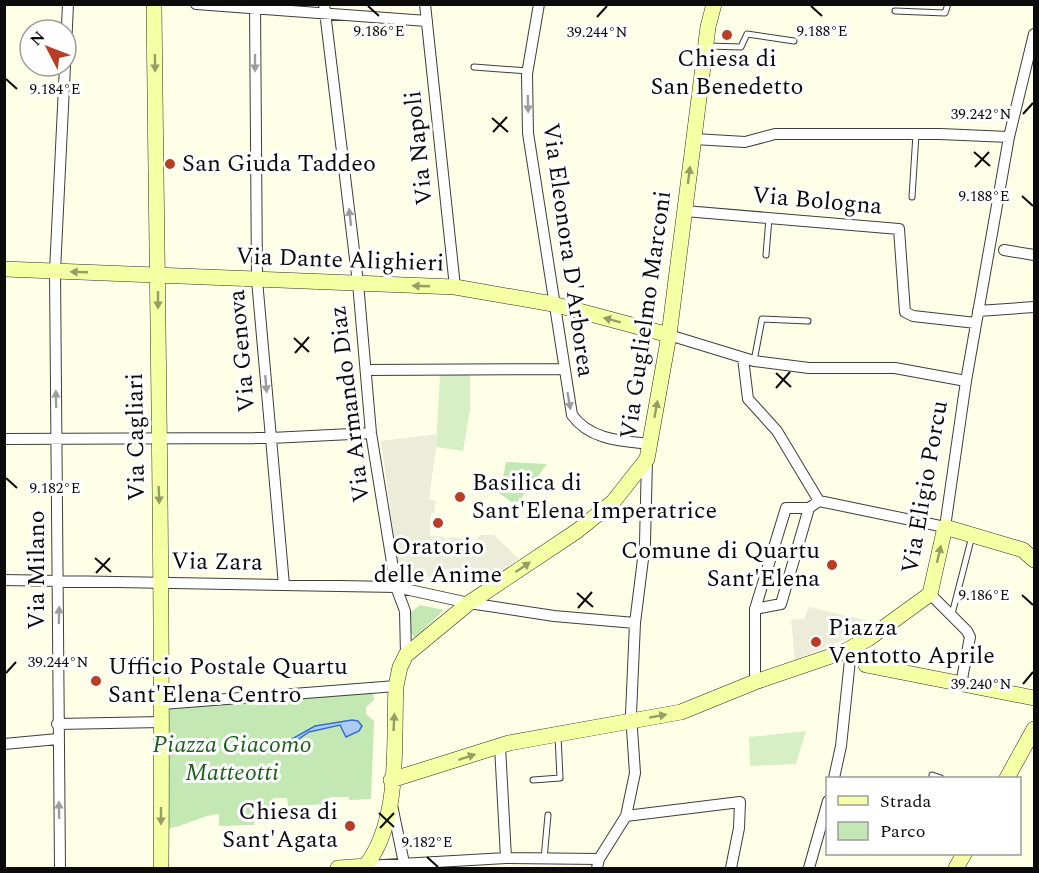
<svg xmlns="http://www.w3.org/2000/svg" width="1039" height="873" font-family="Spectral,serif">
<rect width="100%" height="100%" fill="#ffffe8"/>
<!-- green -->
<path fill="#c3e8b3" d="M506 462 547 464 516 505 500 494Z
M420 605 444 610 415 638 411 633V612Z
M373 691 374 700 366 707V714L374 721 371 799 349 800V797H330V804L288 806 287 798H273V816H254V825L219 826V814C199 815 184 828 163 829L165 707Z"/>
<!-- pitch -->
<path fill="#d7efc5" d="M440 375H470V410L463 451 436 447Z
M806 731 796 764 750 766 749 737Z"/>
<!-- plaza -->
<path fill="#edecd9" d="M438 434 429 499 436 501 434 514H431L430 535 443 537 446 540 452 537 469 540 473 544 480 535H494L519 559 480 583H462L402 572 398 566 381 441Z
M809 607 882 624 795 660 791 620 804 619Z"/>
<!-- water -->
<path fill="#adcbf6" stroke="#356fcd" stroke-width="1.5" d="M352 720 358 721 362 726 359 731 346 737 340 725 309 732 287 747 283 744 315 726Z"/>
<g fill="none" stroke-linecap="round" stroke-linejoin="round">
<defs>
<path id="lane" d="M895 11 945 13 948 4
M708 46 741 47 747 34 794 41
M474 67 528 71
M912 197 916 134
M766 255 769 218
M754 361 762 319 808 321
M952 614 972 536
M932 775 941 778
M533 780 560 778 558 736
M544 859 548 815"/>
<path id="street" d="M196 4 427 21
M255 4 257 280 284 585
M324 4 358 283 371 433 396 587 405 611 406 655
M425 4 455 287
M539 4 527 74 528 133 572 415C590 440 621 441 650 444
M66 48 68 4
M694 139 745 142 775 134H940L1009 137
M685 211 899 229 905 312 913 316 976 323
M1004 250 1034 255
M978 311 1034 307
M669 335 754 361 809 368H895L966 381
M743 358 748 399 777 431 819 501 945 527 966 381 1009 137 1034 34
M366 370 563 369
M4 439 271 438 371 433
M4 580 396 587 469 603 554 616 635 623
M930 594 967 631 970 637 961 684
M755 609 781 604 809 508
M755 682V609L786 508H809L819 501
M162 704 396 686
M57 724 162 722
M4 744 58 739
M500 746 506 858
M834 778 841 746 850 660
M392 805 405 868
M626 816 740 802 739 828 731 868
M366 866 506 858 599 859
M60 868 55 271 65 66
M597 868 599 859 626 816 635 773 631 714 635 623 645 543 647 459
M809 868 828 801"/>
<path id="secondary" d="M154 4C157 293 163 580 161 868
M4 269 455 287 553 304 669 335
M866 665 1034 698
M1007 778 1034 729
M391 780 509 743 681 712 755 682 843 652 868 639 930 594 945 527 1023 550 1034 560
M338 868 366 866
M364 868C402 821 393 744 396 686L400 667 406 655 469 603 577 531 613 502 647 459 669 335 708 27 714 4
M956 868 964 854"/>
</defs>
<!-- lane casing -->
<use href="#lane" stroke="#3e3e3e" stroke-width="7"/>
<!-- street casing -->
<use href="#street" stroke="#3e3e3e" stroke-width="12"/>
<!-- secondary casing -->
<use href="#secondary" stroke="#2d2d2d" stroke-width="16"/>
<!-- lane -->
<use href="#lane" stroke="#fff" stroke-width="5"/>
<!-- street -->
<use href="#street" stroke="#fff" stroke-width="10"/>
<!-- secondary -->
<use href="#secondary" stroke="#f5ffa3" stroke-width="15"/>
</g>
<!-- one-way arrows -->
<defs><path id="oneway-solid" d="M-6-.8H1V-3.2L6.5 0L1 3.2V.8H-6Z" transform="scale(1.5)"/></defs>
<g fill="#979d66">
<use href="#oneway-solid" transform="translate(155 63) rotate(89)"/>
<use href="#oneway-solid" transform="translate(689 175) rotate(-83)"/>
<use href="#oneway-solid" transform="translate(79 272) rotate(-178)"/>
<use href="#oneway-solid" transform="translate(421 286) rotate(-178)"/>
<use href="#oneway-solid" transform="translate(158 300) rotate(90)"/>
<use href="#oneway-solid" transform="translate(612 320) rotate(-165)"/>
<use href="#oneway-solid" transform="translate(656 409) rotate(-80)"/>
<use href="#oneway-solid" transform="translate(159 495) rotate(88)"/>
<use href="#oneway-solid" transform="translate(939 554) rotate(-77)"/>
<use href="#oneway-solid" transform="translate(523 567) rotate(-34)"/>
<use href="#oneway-solid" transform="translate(658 716) rotate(-10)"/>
<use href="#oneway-solid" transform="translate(394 722) rotate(-87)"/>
<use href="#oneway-solid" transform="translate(467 757) rotate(-18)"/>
<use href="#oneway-solid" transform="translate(161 816) rotate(90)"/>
</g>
<g fill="#9d9d9d">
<use href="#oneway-solid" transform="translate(255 63) rotate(90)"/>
<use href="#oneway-solid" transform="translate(528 104) rotate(89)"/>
<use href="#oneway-solid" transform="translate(350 217) rotate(-97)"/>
<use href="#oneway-solid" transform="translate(266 384) rotate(85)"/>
<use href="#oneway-solid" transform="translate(56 399) rotate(-91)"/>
<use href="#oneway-solid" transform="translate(569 401) rotate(80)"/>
<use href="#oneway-solid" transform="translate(59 615) rotate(-89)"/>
<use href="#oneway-solid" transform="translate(59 810) rotate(-91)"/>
</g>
<!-- ticks -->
<path fill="none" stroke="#0b0b0b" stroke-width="2" d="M368 6 379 16M811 6 822 16M597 17 607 6M6 79 17 89M1023 114 1033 103M492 118 508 132M493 132 507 117M974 152 990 166M975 167 989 152M1022 196 1033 206M294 338 309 352M295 353 309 337M776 373 791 387M776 388 790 372M6 478 17 488M95 558 111 572M96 573 110 558M577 593 593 607M1022 595 1033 605M578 608 592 592M6 673 16 662M1023 684 1033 672M379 813 394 827M380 828 394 813M427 857 438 867"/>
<!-- markers -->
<g fill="#b93d24" stroke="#fff" stroke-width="2">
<circle cx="727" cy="35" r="6"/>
<circle cx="170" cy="164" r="6"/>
<circle cx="460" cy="497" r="6"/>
<circle cx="438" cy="523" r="6"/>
<circle cx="832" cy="565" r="6"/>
<circle cx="816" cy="642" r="6"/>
<circle cx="96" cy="681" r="6"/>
<circle cx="350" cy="826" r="6"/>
</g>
<g text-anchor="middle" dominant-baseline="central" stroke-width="6" stroke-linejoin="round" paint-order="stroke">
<!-- poi labels -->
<g font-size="24" fill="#0b0b0b" stroke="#fff" text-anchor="start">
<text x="727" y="59" text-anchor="middle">Chiesa di<tspan x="727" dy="28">San Benedetto</tspan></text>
<text x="182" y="164">San Giuda Taddeo</text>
<text x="472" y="483">Basilica di<tspan x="472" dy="28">Sant'Elena Imperatrice</tspan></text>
<text x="438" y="547" text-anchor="middle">Oratorio<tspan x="438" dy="28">delle Anime</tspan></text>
<text x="820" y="551" text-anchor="end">Comune di Quartu<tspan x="820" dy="28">Sant'Elena</tspan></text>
<text x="828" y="628">Piazza<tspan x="828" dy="28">Ventotto Aprile</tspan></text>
<text x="108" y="667">Ufficio Postale Quartu<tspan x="108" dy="28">Sant'Elena Centro</tspan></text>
<text x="338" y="812" text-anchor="end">Chiesa di<tspan x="338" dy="28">Sant'Agata</tspan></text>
</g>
<!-- street labels -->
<g font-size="24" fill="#0b0b0b" stroke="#fff">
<text transform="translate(419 148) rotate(-96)">Via Napoli</text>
<text transform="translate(817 201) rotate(5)">Via Bologna</text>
<text transform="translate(568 250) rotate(82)">Via Eleonora D'Arborea</text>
<text transform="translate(340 260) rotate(2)">Via Dante Alighieri</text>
<text transform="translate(646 315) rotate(-82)">Via Guglielmo Marconi</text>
<text transform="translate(242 351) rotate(-95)">Via Genova</text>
<text transform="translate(350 404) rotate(-97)">Via Armando Diaz</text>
<text transform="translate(136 437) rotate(-91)">Via Cagliari</text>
<text transform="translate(925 487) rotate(-80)">Via Eligio Porcu</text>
<text transform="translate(217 562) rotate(1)">Via Zara</text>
<text transform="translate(37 570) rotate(-90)">Via Milano</text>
</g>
<!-- park labels -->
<g font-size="24" font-style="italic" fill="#1c611d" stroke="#fff">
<text x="232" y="745">Piazza Giacomo<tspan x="232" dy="28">Matteotti</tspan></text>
</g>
</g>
<g font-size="15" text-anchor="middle" fill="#0b0b0b" stroke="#fff" stroke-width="6" stroke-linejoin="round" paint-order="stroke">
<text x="379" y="36">9.186°E</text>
<text x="822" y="36">9.188°E</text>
<text x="597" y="37">39.244°N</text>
<text x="55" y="94">9.184°E</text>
<text x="981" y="119">39.242°N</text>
<text x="984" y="201">9.188°E</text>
<text x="55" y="493">9.182°E</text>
<text x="984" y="600">9.186°E</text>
<text x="58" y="667">39.244°N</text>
<text x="981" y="689">39.240°N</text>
<text x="427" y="847">9.182°E</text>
</g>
<!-- border -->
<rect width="1039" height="873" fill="none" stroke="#0b0b0b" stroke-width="12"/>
<!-- legend -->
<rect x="826" y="777" width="195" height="78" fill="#ffffff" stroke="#9d9d9d" stroke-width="1.5"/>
<rect x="838" y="796" width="30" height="9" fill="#f5ffa3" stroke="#9d9d9d" stroke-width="1.5"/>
<text x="880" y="807" font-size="18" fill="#0b0b0b">Strada</text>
<rect x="838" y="822" width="30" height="18" fill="#c3e8b3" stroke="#9d9d9d" stroke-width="1.5"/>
<text x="880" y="837" font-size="18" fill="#0b0b0b">Parco</text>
<!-- north arrow -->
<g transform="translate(48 48) rotate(312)"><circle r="28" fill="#ffffff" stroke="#9d9d9d" stroke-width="1.5"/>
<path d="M0-4.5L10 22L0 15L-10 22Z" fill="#b93d24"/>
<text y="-9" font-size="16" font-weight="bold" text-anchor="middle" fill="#0b0b0b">N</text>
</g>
</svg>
